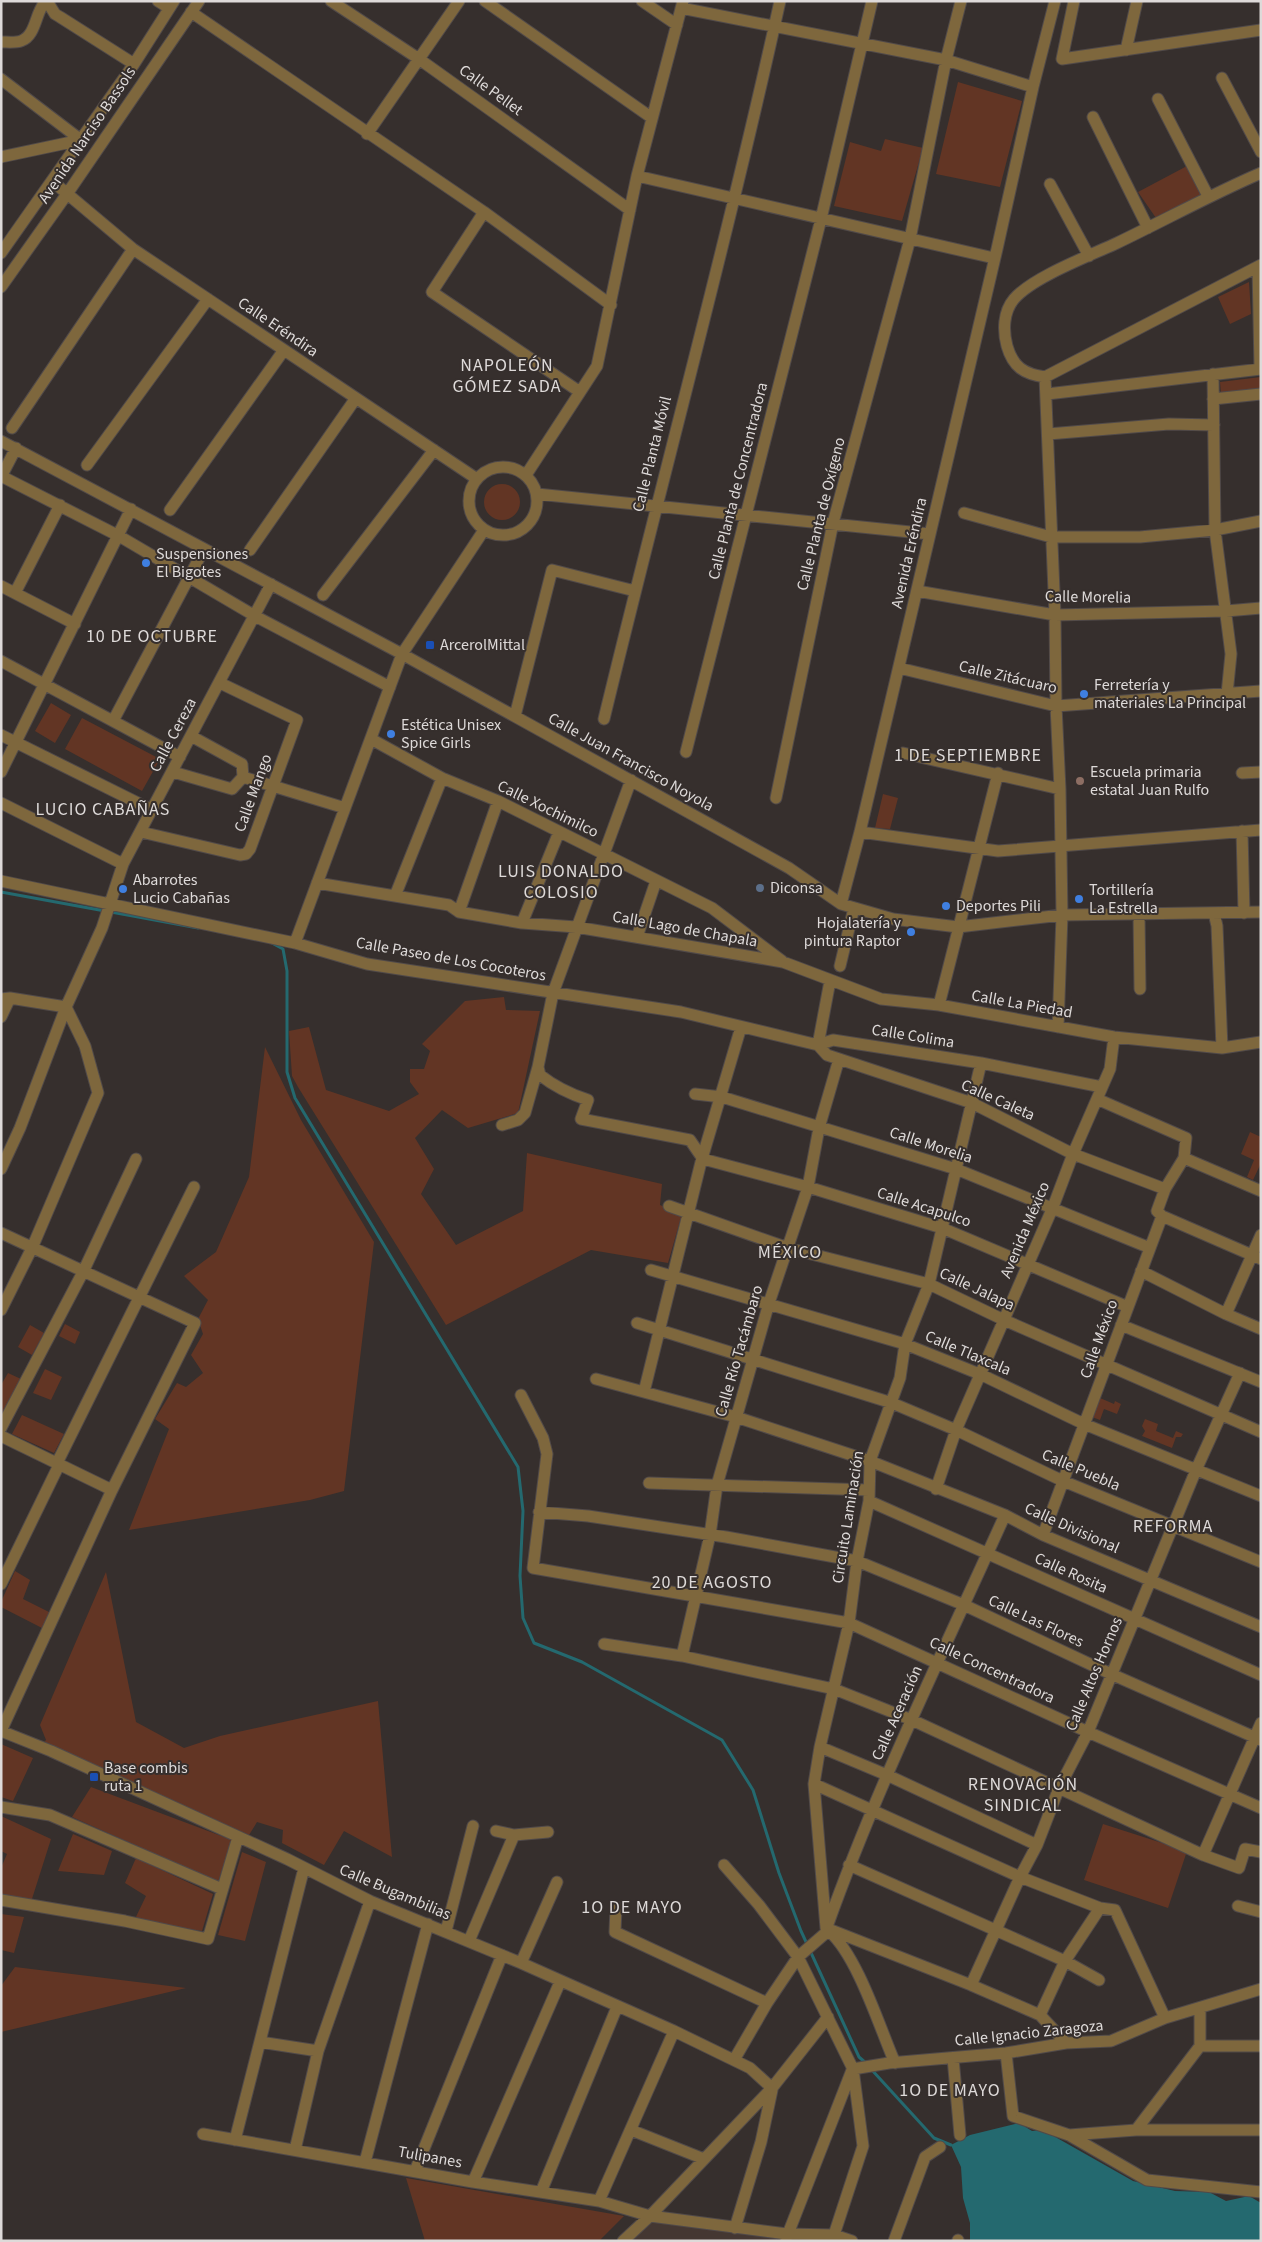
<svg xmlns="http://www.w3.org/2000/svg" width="1262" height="2242" font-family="'Source Sans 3',sans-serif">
<rect width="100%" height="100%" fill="#362f2d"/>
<!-- built -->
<path fill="#443732" d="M651 2220 777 2239V2241H630Z"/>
<!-- green -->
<path fill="#623524" d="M958 82 1022 101 1000 187 936 174Z
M885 139 923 148 902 221 834 206 850 142 881 151Z
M1187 166 1204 196 1156 218 1138 192Z
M1249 282 1251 314 1230 324 1218 297Z
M1261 377V391L1221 394 1220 382Z
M484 502a18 18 0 1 1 36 0a18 18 0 1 1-36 0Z
M51 703 71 715 55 743 35 731Z
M82 718 160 759 142 791 65 749Z
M883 794 898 798 890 829 875 828Z
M504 997 506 1010 540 1011 518 1113 468 1128 442 1110 415 1138 434 1169 421 1194 456 1245 523 1211 527 1153 662 1184 660 1205 682 1214 668 1263 591 1250 446 1325 298 1087 292 1076 289 1031 309 1027 326 1090 389 1111 419 1094 410 1082V1069H424L430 1051 422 1044 465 1001Z
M265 1047 301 1120 374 1242 344 1491 310 1500 129 1530 169 1429 155 1419 177 1383 186 1387 203 1373 191 1355 203 1334 198 1319 208 1300 184 1276 216 1252 249 1177Z
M1250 1132 1261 1137V1163L1253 1180 1247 1177 1254 1160 1241 1154Z
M65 1324 80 1332 75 1344 59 1336Z
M30 1325 44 1333 32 1355 18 1347Z
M45 1369 62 1377 51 1400 33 1393Z
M8 1373 21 1379 1 1415V1385Z
M1100 1398 1114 1404 1115 1401 1121 1404 1117 1414 1104 1409 1100 1420 1092 1417Z
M22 1415 64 1434 54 1453 12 1434Z
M1145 1419 1158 1424 1156 1431 1173 1438 1176 1431 1183 1434 1181 1437H1176L1172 1448 1142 1436 1145 1431 1142 1426Z
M15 1571 30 1580 23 1599 51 1613 42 1628 1 1607V1602Z
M106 1572 136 1722 184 1748 220 1736 378 1701 392 1857 344 1831 324 1865 282 1843 283 1830 257 1822 249 1835 43 1744 46 1740 40 1725Z
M1 1744 33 1758 13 1801 1 1797Z
M91 1787 232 1840 218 1882 72 1817Z
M1 1816 51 1839 31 1902 1 1897V1868L7 1854 1 1851Z
M1103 1824 1187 1851 1168 1908 1084 1880Z
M73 1834 112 1851 104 1875 58 1871Z
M242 1852 266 1862 245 1941 218 1935Z
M136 1858 213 1894 202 1931 134 1921 146 1896 125 1883Z
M1 1914 24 1917 14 1953 1 1950Z
M15 1967 186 1988 1 2032V1986Z
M406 2178 624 2216 599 2241H425Z"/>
<!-- water -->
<path fill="#24696f" d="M1019 2123 1032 2131 1043 2130 1133 2181 1175 2191 1209 2192 1226 2201 1249 2196 1261 2203V2241H970V2223L963 2198 961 2167 951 2145 970 2135Z"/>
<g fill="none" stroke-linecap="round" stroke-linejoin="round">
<!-- stream -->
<path stroke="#24696f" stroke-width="3" d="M1 892 105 911
M111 912 198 928
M270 942 283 949 287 971V1072L295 1098 518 1467 523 1511 520 1576 523 1618 534 1643 582 1662 722 1740 753 1790 779 1873 801 1931 859 2057 867 2064
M871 2069 934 2138 951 2145"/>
<defs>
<path id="minor" d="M47 1 55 14 60 17 134 64
M158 1 169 8
M331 1 419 59 630 210
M485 1 652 118
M642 1 677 25
M1074 1 1062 59 1261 30
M681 8 946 60 1033 87
M191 12 484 212 611 305
M1 42C7 42 16 43 21 41 37 35 35 11 46 1
M1126 50 1137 1
M1222 78 1261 152
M1 79 81 140
M1158 99 1208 196
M1093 117 1148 228
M367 134 459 1
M1 157 81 140
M637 176 994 258
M52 181 133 249 477 479
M1050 184 1089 256
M484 212 432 292 580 392
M1 253 134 64 174 1
M1258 267 1260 369
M1 287 67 194 199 1
M1213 374 1215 530 1231 654 1227 694
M1045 377 1055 615 1056 706 1060 789 1062 915 1058 1027
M1045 377C1024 374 1013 367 1007 346 1003 331 1003 312 1014 299 1033 277 1089 256 1117 243 1165 220 1212 194 1261 173
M1045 377 1261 265
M1047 394 1261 369
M1213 399 1261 394
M12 428 133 249
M1048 434 1169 424 1214 425
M1 441 402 654 789 868 841 904 893 919 958 927 1062 915 1261 912
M87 465 208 299
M469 501a34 34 0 1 1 68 0a34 34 0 1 1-68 0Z
M526 475 597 366 637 176 683 1
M1 476 119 536 255 616 390 687
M1 477 16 448
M537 494 930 534
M170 510 284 350
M964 513 1051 537H1140L1215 530 1261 521
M250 550 356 398
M1 586 75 624
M917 591 1055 615 1226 611 1261 608
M15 593 60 505
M323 595 434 450
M1 661 180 757
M899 668 1056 706 1261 691
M515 716 552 570 635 591
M604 719C662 479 727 242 780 1
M113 721 204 549
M1 735 152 810
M191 736 242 764 243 777 345 808
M371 739 442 778 498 801 712 908 782 961
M686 752 821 219 872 1
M903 753 1060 789
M1 772 131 509
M173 772 232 789 243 777
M1242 773 1261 772
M776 798 833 523 910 239 946 60 961 1
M1 803 123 864
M1242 831 1244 913
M141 832 240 855 246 854 250 849 297 720 220 683
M860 832 998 851 1261 830
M1 881 295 943 367 964 681 1012 818 1045 833 1040 981 1063 1102 1087
M317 883 449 905 459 912 522 923 576 927 783 962 881 999 939 1005 1114 1037 1222 1048 1261 1042
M395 896 442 778
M841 904 860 832 997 249 1033 87 1055 1
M459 912 498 801
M1214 913 1217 926 1222 1048
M1139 915 1140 989
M522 923 559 832
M637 937 656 881
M295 943 402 654 484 530
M840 966 854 908
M1 999 10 998 66 1007
M939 1005 998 773
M1 1017 10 998
M818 1045 827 1055 972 1103 1073 1154 1165 1189
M818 1045 830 981
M538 1067 540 1075C555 1087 570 1094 588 1100L581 1119 690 1140 703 1159 808 1187 942 1228 1128 1307
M695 1094 722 1097 956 1169 1150 1248
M502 1125 518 1120 525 1113 538 1067 553 993 631 780
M1184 1158 1261 1191
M1 1169 20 1128 66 1007 102 928 123 864 271 584
M669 1206 788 1248 929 1284 1004 1320 1261 1432
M1162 1216 1261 1259
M1 1233 195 1323 112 1490 1 1731
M651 1270 905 1344 982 1375 1084 1424 1261 1496
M1141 1271 1226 1314 1261 1329
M1 1310 32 1248 98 1093 85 1046 66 1007
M1226 1314 1261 1235
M637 1323 892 1403 956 1430 1063 1481 1261 1562
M1121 1325 1261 1382
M596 1379 736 1417 870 1461 1005 1515 1043 1535 1261 1627
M644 1392 701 1162 741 1027
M521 1395 543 1438 547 1454 533 1568 849 1623 1088 1732 1261 1808
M1 1428 83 1272 136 1159
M1 1436 112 1490
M57 1463 194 1187
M649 1483 869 1490
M936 1489 956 1430 1053 1207 1073 1154 1110 1069 1114 1037
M869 1501 1261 1675
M539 1512 588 1516 726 1537 857 1561 964 1605 1111 1674 1261 1740
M1043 1535 1162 1216 1157 1211 1165 1189 1184 1158 1186 1138 1097 1099
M1 1584 59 1465
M604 1644 682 1656 834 1689 912 1720 1203 1855 1239 1868 1245 1849 1261 1852
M682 1656 710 1535 717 1485 769 1303 808 1187 819 1128 839 1059
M1 1731 51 1751 287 1859 370 1901 521 1963 674 2031 750 2068 772 2088
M820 1747 887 1775 1037 1845
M814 1784 1020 1877 1100 1908 1115 1910 1165 2018
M1 1807 50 1815 222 1889
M496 1831 514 1835 548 1832
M1203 1855 1261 1723
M724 1865 759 1905 798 1957 853 2069 863 2146 832 2241
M849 1865 1065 1961 1099 1980
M1 1900 125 1921 208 1939 238 1837
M1238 1906 1261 1912
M616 1907 615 1932 767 2003
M828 1924C878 1784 944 1650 1005 1515
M826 1928 814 1784 820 1747 849 1623 857 1561 869 1501 870 1461 900 1378 905 1344 929 1284 981 1063
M826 1928 971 1985 1040 2015 1066 2043
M446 1931 473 1826
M829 1931C858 1957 879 2026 895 2063
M469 1941 514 1835
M521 1963 557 1882
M971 1985 1020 1877 1037 1845 1059 1788 1088 1732 1196 1470 1240 1373
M1040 2015 1065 1961 1100 1908
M260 2042 318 2051
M1200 2046V2008
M1006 2053 1013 2116 1069 2135 1147 2180 1261 2192
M953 2058 960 2135
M734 2060 767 2003 798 1957 828 1931
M853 2069 889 2063 1006 2053 1066 2043 1111 2041 1165 2018 1261 1989
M631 2130 704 2159
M1136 2130 1200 2046H1261
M203 2134 473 2182 599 2201 650 2216 787 2234 834 2235 852 2241
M1069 2135 1136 2130H1261
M235 2140 304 1868
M295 2150 318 2051 370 1901
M365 2162 428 1924
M415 2171 502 1955
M473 2182 560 1982
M541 2192 617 2007
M599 2201 674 2031
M735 2228 761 2142 772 2090
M786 2239 852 2070
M623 2241 650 2216 772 2088 828 2017
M894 2241 925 2157 940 2147
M958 2241V2240"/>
</defs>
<!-- minor casing -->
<use href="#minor" stroke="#514a49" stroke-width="13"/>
<!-- minor -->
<use href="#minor" stroke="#7e673d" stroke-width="11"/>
</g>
<!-- markers -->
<g fill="#3f7fe0" stroke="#362f2d" stroke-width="2">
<circle cx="146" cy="563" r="5"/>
<circle cx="1084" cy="694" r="5"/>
<circle cx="391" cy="734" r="5"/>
<circle cx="123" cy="889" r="5"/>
<circle cx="1079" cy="899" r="5"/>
<circle cx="946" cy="906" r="5"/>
<circle cx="911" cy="932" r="5"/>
</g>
<g fill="#1a4fb4" stroke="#362f2d" stroke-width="2">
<rect x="425" y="640" width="10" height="10" rx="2.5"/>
<rect x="89" y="1772" width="10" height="10" rx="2.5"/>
</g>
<circle fill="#8d6e63" stroke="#362f2d" stroke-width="2" cx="1080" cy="781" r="5"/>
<circle fill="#5c6f8a" stroke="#362f2d" stroke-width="2" cx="760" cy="888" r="5"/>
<g text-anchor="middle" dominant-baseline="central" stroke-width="4" stroke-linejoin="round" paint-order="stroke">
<!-- street labels -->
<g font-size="16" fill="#dedad9" stroke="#362f2d">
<text transform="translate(491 90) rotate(36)">Calle Pellet</text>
<text transform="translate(87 135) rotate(-56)">Avenida Narciso Bassols</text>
<text transform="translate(278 327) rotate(34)">Calle Eréndira</text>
<text transform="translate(652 454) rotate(-76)">Calle Planta Móvil</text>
<text transform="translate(738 481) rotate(-76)">Calle Planta de Concentradora</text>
<text transform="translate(821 514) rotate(-76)">Calle Planta de Oxígeno</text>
<text transform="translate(909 553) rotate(-77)">Avenida Eréndira</text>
<text transform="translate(1088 597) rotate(1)">Calle Morelia</text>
<text transform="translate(1008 677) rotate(13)">Calle Zitácuaro</text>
<text transform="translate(173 735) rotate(-62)">Calle Cereza</text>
<text transform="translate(631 762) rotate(29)">Calle Juan Francisco Noyola</text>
<text transform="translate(253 793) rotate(-70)">Calle Mango</text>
<text transform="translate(548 809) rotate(26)">Calle Xochimilco</text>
<text transform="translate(685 929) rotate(10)">Calle Lago de Chapala</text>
<text transform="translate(451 959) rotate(10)">Calle Paseo de Los Cocoteros</text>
<text transform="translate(1022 1004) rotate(10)">Calle La Piedad</text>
<text transform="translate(913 1036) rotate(9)">Calle Colima</text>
<text transform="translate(998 1100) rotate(24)">Calle Caleta</text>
<text transform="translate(931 1145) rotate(18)">Calle Morelia</text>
<text transform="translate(924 1207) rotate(18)">Calle Acapulco</text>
<text transform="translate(1025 1230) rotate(-67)">Avenida México</text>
<text transform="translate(977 1289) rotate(25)">Calle Jalapa</text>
<text transform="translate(1099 1339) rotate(-70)">Calle México</text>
<text transform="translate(739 1351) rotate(-74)">Calle Río Tacámbaro</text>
<text transform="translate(968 1353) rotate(23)">Calle Tlaxcala</text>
<text transform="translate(1081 1470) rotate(23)">Calle Puebla</text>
<text transform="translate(848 1517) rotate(-81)">Circuito Laminación</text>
<text transform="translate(1072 1528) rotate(24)">Calle Divisional</text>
<text transform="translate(1071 1573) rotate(24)">Calle Rosita</text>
<text transform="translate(1036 1621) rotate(25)">Calle Las Flores</text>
<text transform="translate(992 1670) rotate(25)">Calle Concentradora</text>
<text transform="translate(1094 1674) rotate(-67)">Calle Altos Hornos</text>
<text transform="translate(897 1713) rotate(-66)">Calle Aceración</text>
<text transform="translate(395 1892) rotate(23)">Calle Bugambilias</text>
<text transform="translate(1029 2033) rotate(-6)">Calle Ignacio Zaragoza</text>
<text transform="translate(430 2157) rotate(10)">Tulipanes</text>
</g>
<!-- poi labels -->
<g font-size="16" fill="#dedad9" stroke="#362f2d" text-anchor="start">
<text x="156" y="554">Suspensiones<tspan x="156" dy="18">El Bigotes</tspan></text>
<text x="440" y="645">ArcerolMittal</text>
<text x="1094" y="685">Ferretería y<tspan x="1094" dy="18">materiales La Principal</tspan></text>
<text x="401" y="725">Estética Unisex<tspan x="401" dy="18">Spice Girls</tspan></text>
<text x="1090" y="772">Escuela primaria<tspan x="1090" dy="18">estatal Juan Rulfo</tspan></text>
<text x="133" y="880">Abarrotes<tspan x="133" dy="18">Lucio Cabañas</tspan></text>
<text x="770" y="888">Diconsa</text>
<text x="1089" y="890">Tortillería<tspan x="1089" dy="18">La Estrella</tspan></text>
<text x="956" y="906">Deportes Pili</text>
<text x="901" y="923" text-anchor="end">Hojalatería y<tspan x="901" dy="18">pintura Raptor</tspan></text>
<text x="104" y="1768">Base combis<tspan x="104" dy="18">ruta 1</tspan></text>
</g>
<!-- neighbourhood labels -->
<g font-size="18" letter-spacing="1" fill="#dedad9" stroke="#362f2d">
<text x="507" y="365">NAPOLEÓN<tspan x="507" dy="21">GÓMEZ SADA</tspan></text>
<text x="152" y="636">10 DE OCTUBRE</text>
<text x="968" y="755">1 DE SEPTIEMBRE</text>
<text x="103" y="809">LUCIO CABAÑAS</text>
<text x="561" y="871">LUIS DONALDO<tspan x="561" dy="21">COLOSIO</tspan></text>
<text x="790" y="1252">MÉXICO</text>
<text x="1173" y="1526">REFORMA</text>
<text x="712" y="1582">20 DE AGOSTO</text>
<text x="1023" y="1784">RENOVACIÓN<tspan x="1023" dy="21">SINDICAL</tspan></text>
<text x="632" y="1907">1O DE MAYO</text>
<text x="950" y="2090">1O DE MAYO</text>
</g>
</g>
<!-- border -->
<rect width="1262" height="2242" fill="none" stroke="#dedad9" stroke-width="5"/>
</svg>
